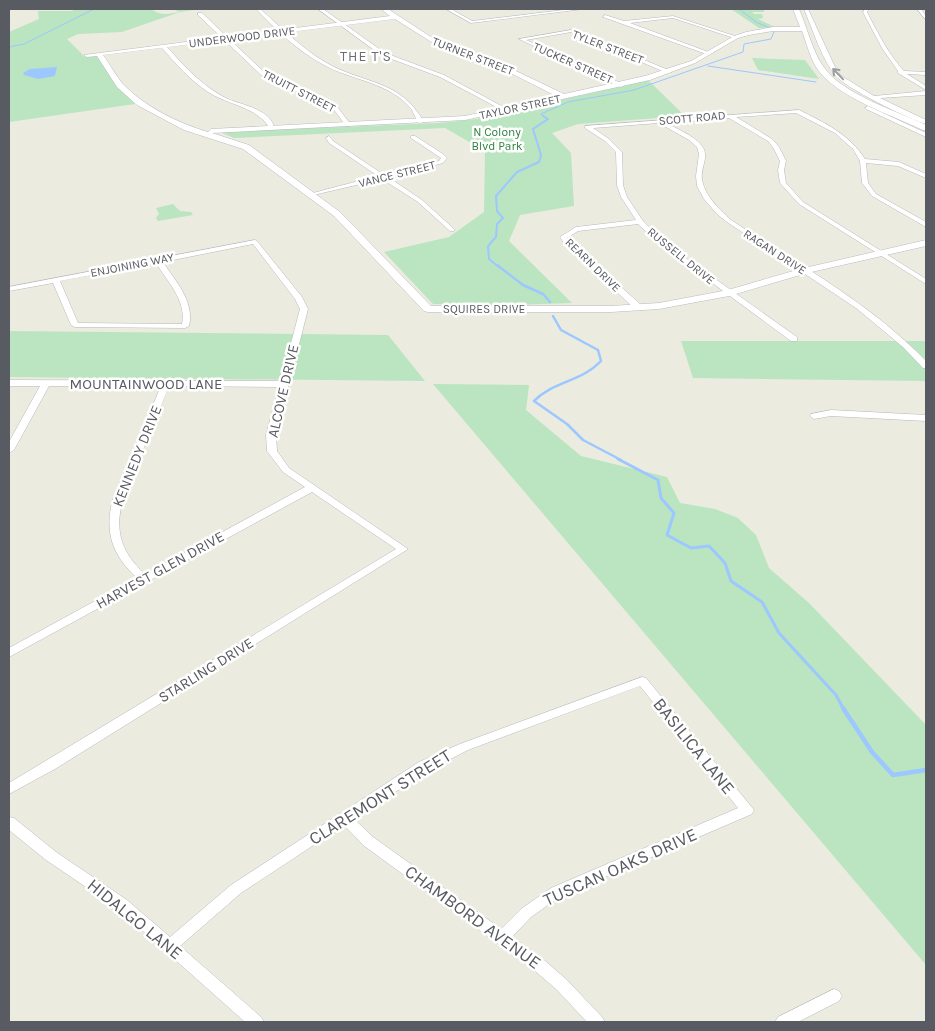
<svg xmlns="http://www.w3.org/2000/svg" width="935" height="1031" font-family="Karla,sans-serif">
<rect width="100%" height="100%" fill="#ecebdf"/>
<!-- green -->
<path fill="#bae5c0" d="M76 9H151C160 16 168 14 179 12L173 9H200L180 12 122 32 78 34 67 39 85 57 97 55 135 104 9 122V32L39 19 38 11H72Z
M731 9H764V12H752L754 14H762L763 18 758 19 775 27 759 28Z
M752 58 805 60 819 79 758 70Z
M648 80 685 116 578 124 552 133 571 153 574 206 520 215 509 241 572 303 512 305 433 304 384 252 449 237 484 212 485 151 445 128 234 138 220 132 439 123 477 119Z
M173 204 180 211 191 212 193 215 158 221 156 218 159 214 156 208Z
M9 331 388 335 425 381 9 377Z
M681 341H926V381L693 378Z
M433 384 529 385 526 410 581 456 667 477 680 503 715 509 738 518 756 535 769 568 809 603 926 725V965Z"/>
<!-- water -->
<path fill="#9cc7ff" d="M57 67 55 76 38 79 24 75 23 73 30 69Z"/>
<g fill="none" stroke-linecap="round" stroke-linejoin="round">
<!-- stream-far4 -->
<path stroke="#9cc7ff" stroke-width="1" d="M739 9 756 22 769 28
M9 47 24 44 94 9
M708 66 816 82
M545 117 541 114 568 102 634 90 743 52 744 44 771 39 774 32"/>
<!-- stream-far3 -->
<path stroke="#9cc7ff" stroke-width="2" d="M499 267 489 259 488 246 496 237 497 224 503 218 497 211 496 196 517 172 539 162 541 155 533 129 548 119 543 116"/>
<!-- stream-far2 -->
<path stroke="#9cc7ff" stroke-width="2.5" d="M497 265 523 285 543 294 550 302
M553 316 561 330 598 350 601 361C581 382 554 381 534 401L567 424 583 440 621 460"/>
<!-- stream-far1 -->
<path stroke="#9cc7ff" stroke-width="3" d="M618 459 658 480 661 498 674 513 667 535 691 548 709 546 725 563 731 581 762 602 779 633 836 695 844 710"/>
<!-- stream -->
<path stroke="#9cc7ff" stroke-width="4.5" d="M843 708 872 752 893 775 926 770"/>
<defs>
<path id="street" d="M256 9H260C281 27 301 48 325 62 364 85 399 78 424 122L419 123C416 119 414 114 412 110 392 83 351 80 324 65 299 52 275 29 256 9Z
M318 9H323L385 53 444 75 509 110 504 111 440 77 381 55Z
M446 9H451L472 21 572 9H583L471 23Z
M804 9H808L835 67 840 75 874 96 926 91V95L880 98 926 120V124C909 119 845 88 835 75 822 59 812 28 804 9Z
M865 9H869L867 12 869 16C879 35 889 55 904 71L926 72V75L907 74 926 86V90L898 73V71L882 48 865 16 863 12Z
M917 9H921L926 16V20Z
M198 13H202L265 73 336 105 351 125 350 126H346L332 107 261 75 198 15Z
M605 15 624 21 673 16 738 37 734 38 673 18 630 23 711 53 709 55 603 17Z
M571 30 671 71 672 72 667 73 571 32 526 40 623 84 624 85 621 87 519 39Z
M162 46H166C179 60 192 75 208 87 214 91 221 96 228 99 242 105 273 110 274 129H270C258 107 228 105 208 92 190 80 176 64 162 48Z
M868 106 926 133V137L866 109 865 108Z
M799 110C825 123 849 134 865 159L899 162 926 174V178L898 166 866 163 868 183 876 194 926 222V227L872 196 862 183 860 161 853 149 835 133 796 113 736 117 772 139 779 147 786 161 784 170 786 183 803 202 926 279V284L799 204 780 183 778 170 780 161 774 149 768 141 729 118 666 123C677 129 693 135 702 146 710 156 700 168 702 180 705 196 719 209 731 220 798 264 870 303 926 361V368H923L903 347 856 308 727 222 717 214 704 199 697 186 696 176 699 154 697 147 689 140 659 123 593 128 609 139 622 152 623 185 627 197 643 221 666 244 797 337V341H791L662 246 638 224 578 231 567 238 641 305 642 307 638 309H635L564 243 560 237 576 227 636 220 621 197 617 185 616 152 605 141 585 128V126Z
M329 136 333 141 384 175 439 161 441 158 411 138V136H415L443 154 447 158 443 163 388 177 422 200 454 229V231H450L418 202 382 179 309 196V194L378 176 329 143 326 138Z
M255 240 257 241 302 297 308 309 276 435 277 451 289 468 408 549 55 769 9 794V783L396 549 312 492 9 657V648L137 578C112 555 104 532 113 499L161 386H49L14 450 9 453V442L40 386H9V380L281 381 300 309 295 299 253 244 163 262C175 281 195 301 189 326L185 328 75 327 71 325 53 283 9 291V287ZM156 263C167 281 187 301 182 324L78 323 60 281ZM169 386 279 387 266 435 267 451 283 472 305 487 145 574C121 552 114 531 123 499Z
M831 410 926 415V421L831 416 814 419 810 416 811 414Z
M642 677 646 678 754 810 752 814 561 896 531 917 512 937 544 960 567 980 602 1017 605 1022H587L557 990 534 970 363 845 344 825 241 893 180 946 261 1017 264 1022H245L117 908 46 860 9 830V817L14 818 56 852 127 900 170 937 231 885 419 762 460 744ZM640 686 738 808 551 888 521 909 501 929 373 837 354 819 429 770 468 750Z
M834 989 839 991 842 996 839 1001 798 1022H775L778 1017Z"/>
<path id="secondary" d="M381 9H388L437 41 493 60 564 94 645 76 691 61 734 36 746 32 773 27H800L793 9H799C807 27 812 50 823 66 841 94 897 111 926 125V130H923C892 115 835 97 816 67 810 57 806 42 802 31H773L749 35 738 38 695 63 650 80 465 120 212 133 249 145 340 212 431 306H611L659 303 728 290 800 269 926 240V246L807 273 729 296 659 309 611 312H428L424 311 334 216 243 149 184 130 137 105 117 87 97 56 87 57 84 55 390 16ZM395 19 433 43 489 62 556 96 465 116 211 129 208 132C178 123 145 107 123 84 116 76 110 64 103 55Z"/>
</defs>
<!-- street casing -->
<use href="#street" stroke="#b7b9bf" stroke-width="1"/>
<!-- secondary casing -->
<use href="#secondary" stroke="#b8bbc2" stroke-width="1"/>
<!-- street -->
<use href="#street" fill="#fff" fill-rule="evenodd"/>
<!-- secondary -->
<use href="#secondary" fill="#fff" fill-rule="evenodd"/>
</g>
<!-- one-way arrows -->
<defs><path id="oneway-shaft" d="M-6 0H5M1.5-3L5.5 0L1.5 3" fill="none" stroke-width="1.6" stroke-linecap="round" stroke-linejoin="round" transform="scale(1.25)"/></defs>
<use stroke="#9b9da0" href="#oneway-shaft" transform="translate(838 74) rotate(-134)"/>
<g text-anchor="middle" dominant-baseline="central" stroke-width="5" stroke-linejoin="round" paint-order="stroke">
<!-- far-street labels -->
<g font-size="12" fill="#585b61" stroke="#fff">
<text transform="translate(242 37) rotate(-7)">UNDERWOOD DRIVE</text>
<text transform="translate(608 47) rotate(21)">TYLER STREET</text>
<text transform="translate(473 56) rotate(21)">TURNER STREET</text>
<text transform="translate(573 63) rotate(24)">TUCKER STREET</text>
<text transform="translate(299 91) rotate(27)">TRUITT STREET</text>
<text transform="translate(520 107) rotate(-12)">TAYLOR STREET</text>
<text transform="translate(692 118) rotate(-5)">SCOTT ROAD</text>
<text transform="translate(397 174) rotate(-14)">VANCE STREET</text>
<text transform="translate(775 252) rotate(33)">RAGAN DRIVE</text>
<text transform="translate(681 256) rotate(39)">RUSSELL DRIVE</text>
<text transform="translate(132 265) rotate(-11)">ENJOINING WAY</text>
<text transform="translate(593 265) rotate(44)">REARN DRIVE</text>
<text x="484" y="309">SQUIRES DRIVE</text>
</g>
<!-- far-park labels -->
<g font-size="12" fill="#30813f" stroke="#fff">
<text x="497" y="132">N Colony<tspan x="497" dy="14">Blvd Park</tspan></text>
</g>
<!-- far-neighbourhood labels -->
<g font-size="14" letter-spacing="1" fill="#696d73" stroke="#fff">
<text x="366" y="56">THE T'S</text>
</g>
<!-- street labels -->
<g font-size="15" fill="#585b61" stroke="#fff">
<text x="146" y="384">MOUNTAINWOOD LANE</text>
<text transform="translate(283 391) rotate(-77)">ALCOVE DRIVE</text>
<text transform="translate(137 456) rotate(-68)">KENNEDY DRIVE</text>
<text transform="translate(160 570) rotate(-29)">HARVEST GLEN DRIVE</text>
<text transform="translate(206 670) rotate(-32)">STARLING DRIVE</text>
</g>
<!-- near-street labels -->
<g font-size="18" fill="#585b61" stroke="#fff">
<text transform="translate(694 746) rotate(51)">BASILICA LANE</text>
<text transform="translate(380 797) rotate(-32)">CLAREMONT STREET</text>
<text transform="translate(620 867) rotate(-24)">TUSCAN OAKS DRIVE</text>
<text transform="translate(473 917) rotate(36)">CHAMBORD AVENUE</text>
<text transform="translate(135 919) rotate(39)">HIDALGO LANE</text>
</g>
</g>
<!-- border -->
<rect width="935" height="1031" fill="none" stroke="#585b61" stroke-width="20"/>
</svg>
